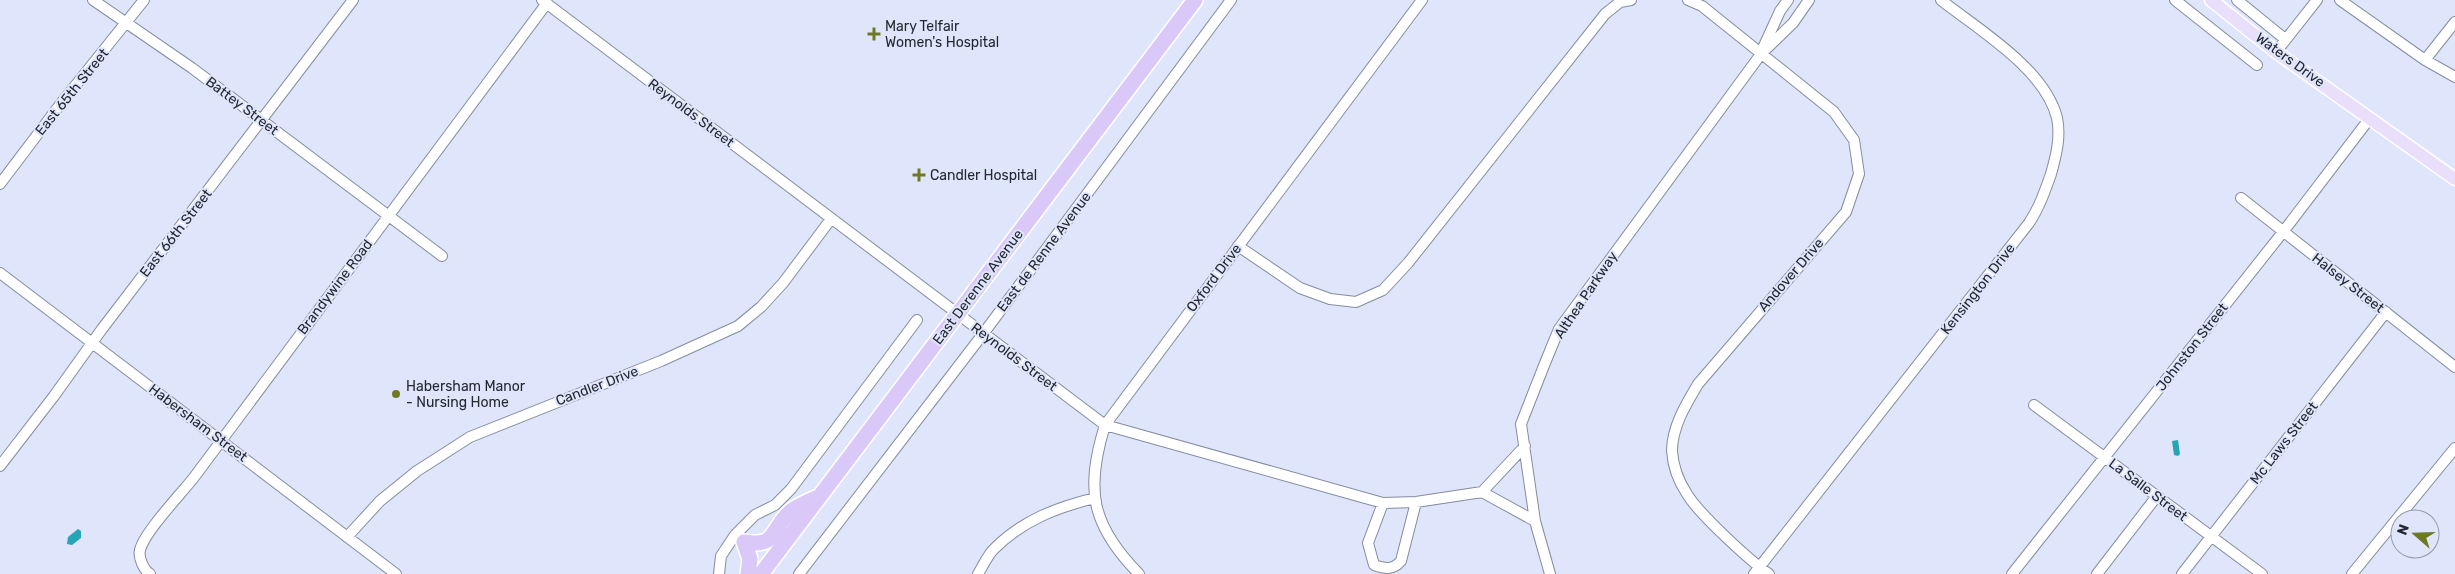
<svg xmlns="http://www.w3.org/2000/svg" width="2455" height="574" font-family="Rubik,sans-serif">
<rect width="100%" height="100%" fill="#dfe6fb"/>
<!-- water -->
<path fill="#26a5b7" d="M2178 440 2180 454 2178 456 2174 455 2172 441Z
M78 529 81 531V538L72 545 67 544 68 537Z"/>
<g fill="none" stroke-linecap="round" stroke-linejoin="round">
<defs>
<path id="minor" d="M93 0 192 68 442 256
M542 0 1105 425 1383 503 1416 502 1482 492 1525 446
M1688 0 1702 6 1834 112 1854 140 1859 174 1846 212 1698 384C1686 404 1672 427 1672 451 1673 466 1679 482 1687 494 1699 514 1749 560 1769 574
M2175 0 2257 65
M2237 0 2285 39
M2340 0 2425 60 2455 77
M1763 48 1780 11 1788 0
M2276 52 2317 0
M2425 60 2455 22
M0 184 59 106 144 0
M2241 198 2455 367
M1238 246 1300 288 1330 299 1356 302 1383 290 1408 263 1605 14 1620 2 1631 0
M0 273 396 574
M2034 405 2262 574
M0 466 54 396 102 329 353 0
M1482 492 1535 521
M1383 503 1368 543 1374 565C1386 569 1393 570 1401 561L1416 502
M347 537 380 501 417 471 470 437 661 361 738 326 761 307 783 283 831 219
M150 574C144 570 138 558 140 550 144 532 183 492 195 476L547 3
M719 574 721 556 735 535 755 515 775 505 791 489 917 320
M799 574 983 334 1231 0
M978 574C983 566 988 554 995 548 1023 520 1058 507 1095 498
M1139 574C1091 525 1085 490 1105 425L1422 0
M1550 574 1535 521 1521 424 1545 363 1559 329 1761 54 1793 23 1809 0
M1754 574 2029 223C2039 208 2045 191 2051 174 2056 156 2061 137 2057 118 2045 69 1979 30 1941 0
M2012 574 2283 232 2370 118
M2097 574 2157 496
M2182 574 2386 312
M2352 574 2455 448"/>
<path id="major" d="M2211 0 2276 52 2455 179"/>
<path id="highway" d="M744 542C778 548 770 529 791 511 799 505 809 501 818 497
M744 542 750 559 748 574
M761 574 1195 0"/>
</defs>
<!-- minor casing -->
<use href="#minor" stroke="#858c9f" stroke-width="12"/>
<!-- major casing -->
<use href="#major" stroke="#fff" stroke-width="15"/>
<!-- highway casing -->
<use href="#highway" stroke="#fff" stroke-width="18"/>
<!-- minor -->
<use href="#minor" stroke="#fff" stroke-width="10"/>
<!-- major -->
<use href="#major" stroke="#e9dffb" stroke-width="12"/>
<!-- highway -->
<use href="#highway" stroke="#dac9f8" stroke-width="15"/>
</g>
<!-- markers -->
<g fill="#6e7924" stroke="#dfe6fb" stroke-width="2">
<path d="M871.5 26.5h5v5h5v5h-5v5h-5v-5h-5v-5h5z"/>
<path d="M916.5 167.5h5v5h5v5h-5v5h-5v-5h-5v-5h5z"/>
<circle cx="396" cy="394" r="5"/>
</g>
<g text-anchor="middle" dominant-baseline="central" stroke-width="4" stroke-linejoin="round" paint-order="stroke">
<!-- poi labels -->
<g font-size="14" fill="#24272f" stroke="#dfe6fb" text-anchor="start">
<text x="885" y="26">Mary Telfair<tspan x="885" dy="16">Women's Hospital</tspan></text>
<text x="930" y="175">Candler Hospital</text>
<text x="406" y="386">Habersham Manor<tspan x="406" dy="16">- Nursing Home</tspan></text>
</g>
<!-- street labels -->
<g font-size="14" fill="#24272f" stroke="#dfe6fb">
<text transform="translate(2290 60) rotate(36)">Waters Drive</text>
<text transform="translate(72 92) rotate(-51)">East 65th Street</text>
<text transform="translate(242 106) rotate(37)">Battey Street</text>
<text transform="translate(691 113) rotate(37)">Reynolds Street</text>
<text transform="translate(176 233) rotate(-52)">East 66th Street</text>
<text transform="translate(1044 252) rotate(-53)">East de Renne Avenue</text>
<text transform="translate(1791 275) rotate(-49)">Andover Drive</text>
<text transform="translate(1214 278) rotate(-53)">Oxford Drive</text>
<text transform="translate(2348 283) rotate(38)">Halsey Street</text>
<text transform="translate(335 287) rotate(-53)">Brandywine Road</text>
<text transform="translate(978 287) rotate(-53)">East Derenne Avenue</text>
<text transform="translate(1978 289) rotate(-52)">Kensington Drive</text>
<text transform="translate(1586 295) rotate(-56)">Althea Parkway</text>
<text transform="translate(2192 347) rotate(-52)">Johnston Street</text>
<text transform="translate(1014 357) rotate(37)">Reynolds Street</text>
<text transform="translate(597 386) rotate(-21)">Candler Drive</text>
<text transform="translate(198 423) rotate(37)">Habersham Street</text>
<text transform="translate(2284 443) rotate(-52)">Mc Laws Street</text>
<text transform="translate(2148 490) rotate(37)">La Salle Street</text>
</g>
</g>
<!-- north arrow -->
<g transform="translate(2415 534) rotate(290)"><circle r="24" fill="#dfe6fb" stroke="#949aa9"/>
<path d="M0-4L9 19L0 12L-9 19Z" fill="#6e7924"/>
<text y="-8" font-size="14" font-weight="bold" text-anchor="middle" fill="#24272f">N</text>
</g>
</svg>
